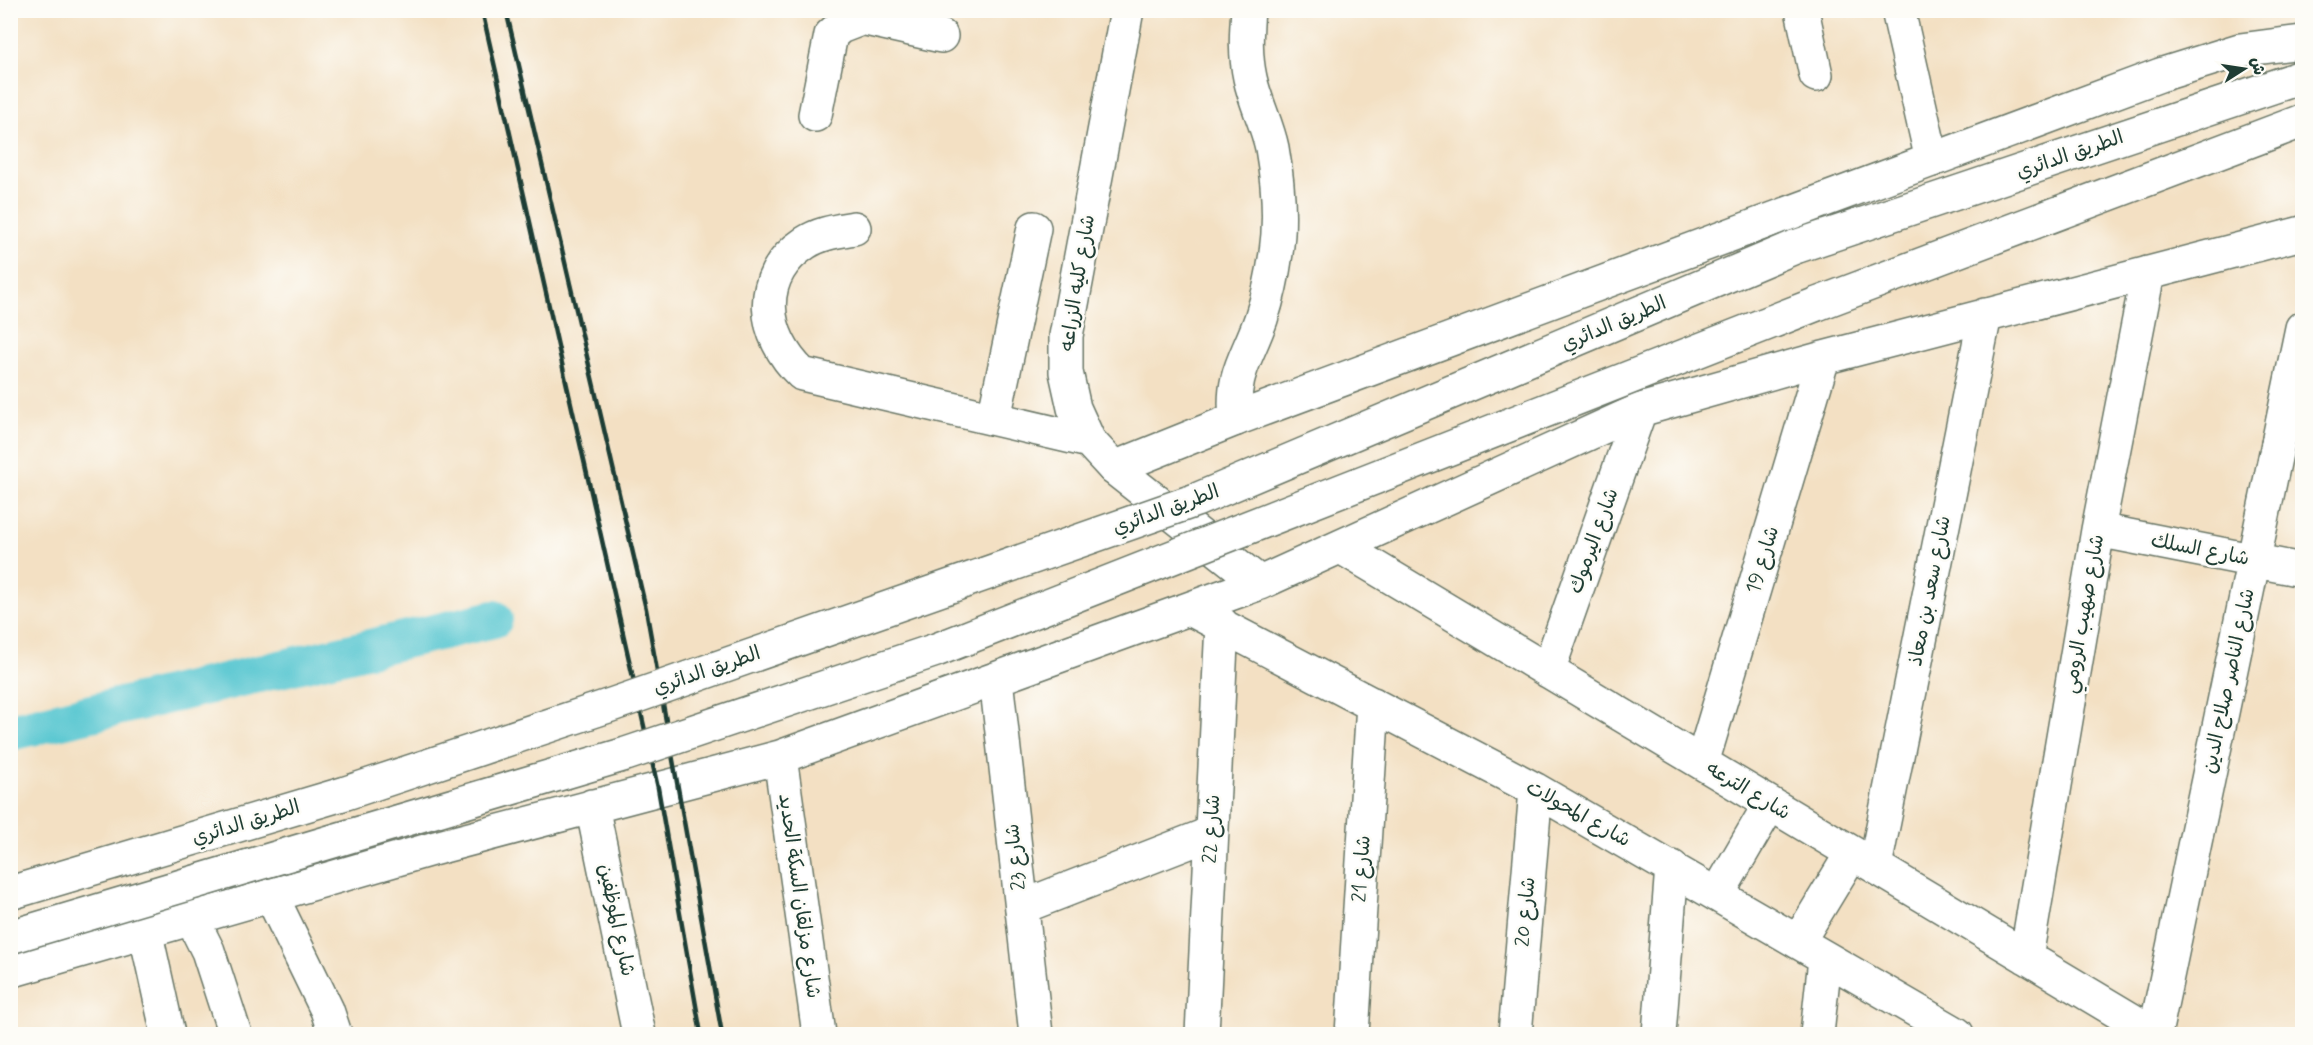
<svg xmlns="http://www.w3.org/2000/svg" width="2313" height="1045" font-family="Mynerve,'Playpen Sans Arabic',sans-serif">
<rect width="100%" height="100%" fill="#fdfcf7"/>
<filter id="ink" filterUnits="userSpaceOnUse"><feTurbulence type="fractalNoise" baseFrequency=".0167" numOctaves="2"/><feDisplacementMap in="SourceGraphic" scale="12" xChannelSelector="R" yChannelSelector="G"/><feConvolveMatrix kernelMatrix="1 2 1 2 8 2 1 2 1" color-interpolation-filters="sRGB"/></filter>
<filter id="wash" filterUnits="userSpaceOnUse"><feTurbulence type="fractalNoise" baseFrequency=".008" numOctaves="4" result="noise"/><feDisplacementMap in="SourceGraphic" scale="24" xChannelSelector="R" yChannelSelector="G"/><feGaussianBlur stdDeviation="1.35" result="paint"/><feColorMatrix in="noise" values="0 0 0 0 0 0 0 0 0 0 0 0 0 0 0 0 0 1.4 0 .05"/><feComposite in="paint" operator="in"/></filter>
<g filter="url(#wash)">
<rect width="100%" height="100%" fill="#f3e0c3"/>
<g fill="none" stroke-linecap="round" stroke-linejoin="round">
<!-- canal -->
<path stroke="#5ac7d1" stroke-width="38" d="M10 732 494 619"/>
</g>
</g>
<g filter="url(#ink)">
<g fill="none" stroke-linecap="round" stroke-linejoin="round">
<defs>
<path id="minor" d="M1127 10 1066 336V372L1074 408 1089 441 1114 468 1260 583
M1802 10 1816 75
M1898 10 1932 160
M861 18 941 36
M815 115 831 35 840 27 858 20 861 10
M854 228C837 231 820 233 805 243 754 277 762 336 802 374L1089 441
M994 418 1034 228
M1236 419C1231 374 1247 359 1261 319 1268 298 1273 275 1276 253 1281 219 1278 182 1272 148 1267 124 1255 102 1250 78 1245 55 1246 34 1248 10
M2098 530 2302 570
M1341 547 2155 1034
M1190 609 1536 790 1957 1034
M1548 671 1640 410
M996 679 1036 1034
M780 757 819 1034
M1702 763 1823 358
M592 806 639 1034
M1875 866 1985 315
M271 895 327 1010 335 1034
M1717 895 1770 804
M1022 907 1212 833
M191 917 208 951 235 1034
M145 930 168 1034
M1798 942 1852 853
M2026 957 2098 530 2148 273
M10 971 432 849 780 757 1260 583 1640 410 1823 358 2302 233
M1202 1034 1222 624
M1352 1034 1373 704
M1515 1034 1536 790
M1659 1034 1672 867
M1817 1034 1825 959
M2155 1034 2302 328"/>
<path id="major" d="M1795 247 2302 77
M1817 304 2302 121
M1114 468 1236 419 2160 75 2240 50 2302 42"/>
</defs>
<!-- minor casing -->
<use href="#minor" stroke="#697666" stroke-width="36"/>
<!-- major casing -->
<use href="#major" stroke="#697666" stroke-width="36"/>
<!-- minor -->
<use href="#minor" stroke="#fff" stroke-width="33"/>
<!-- major -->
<use href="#major" stroke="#fff" stroke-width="33"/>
<!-- rail -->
<path stroke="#1f3d34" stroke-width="4.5" d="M482 10 658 788 701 1034
M506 10 646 609 722 1034"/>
<defs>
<path id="major-bridge" d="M10 893 346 793 614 704 1196 500 1795 247
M10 937 626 754 936 650 1817 304"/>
</defs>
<!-- major-bridge casing -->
<use href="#major-bridge" stroke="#697666" stroke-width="36" stroke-linecap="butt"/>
<!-- major-bridge -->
<use href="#major-bridge" stroke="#fff" stroke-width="33"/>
</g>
</g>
<g text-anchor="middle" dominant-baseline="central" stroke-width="5" stroke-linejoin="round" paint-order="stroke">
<!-- street labels -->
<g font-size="20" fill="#1f3d34" stroke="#fdfcf7">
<text transform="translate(2070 155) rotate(-19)">الطريق الدائري</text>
<text transform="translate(1078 283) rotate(-81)">شارع كليه الزراعه</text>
<text transform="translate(1614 324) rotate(-23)">الطريق الدائري</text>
<text transform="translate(1166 510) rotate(-20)">الطريق الدائري</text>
<text transform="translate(1594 541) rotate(-70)">شارع اليرموك</text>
<text transform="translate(2200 550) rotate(11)">شارع السلك</text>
<text transform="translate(1763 560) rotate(-73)">شارع 19</text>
<text transform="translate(1930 591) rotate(-79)">شارع سعد بن معاذ</text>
<text transform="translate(2084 614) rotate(-80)">شارع صهيب الرومي</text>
<text transform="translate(707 671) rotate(-19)">الطريق الدائري</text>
<text transform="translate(2229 681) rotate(-78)">شارع الناصر صلاح الدين</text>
<text transform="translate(1748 791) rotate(31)">شارع الترعه</text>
<text transform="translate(1578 814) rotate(29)">شارع المحولات</text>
<text transform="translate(246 823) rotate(-17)">الطريق الدائري</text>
<text transform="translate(1212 829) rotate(-87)">شارع 22</text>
<text transform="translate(1016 857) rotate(-96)">شارع 23</text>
<text transform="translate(1362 869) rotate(-86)">شارع 21</text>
<text transform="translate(799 896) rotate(82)">شارع مزلقان السكة الحديد</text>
<text transform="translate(1526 912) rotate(-85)">شارع 20</text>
<text transform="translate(616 920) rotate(78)">شارع الموظفين</text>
</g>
</g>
<!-- margin -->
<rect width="2313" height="1045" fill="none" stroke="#fdfcf7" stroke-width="36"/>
<!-- north arrow -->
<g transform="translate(2244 69) rotate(78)" stroke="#fdfcf7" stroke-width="4.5" paint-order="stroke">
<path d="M0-4.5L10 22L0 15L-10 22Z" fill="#1f3d34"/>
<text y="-9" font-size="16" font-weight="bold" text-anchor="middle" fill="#1f3d34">ش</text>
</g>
</svg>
